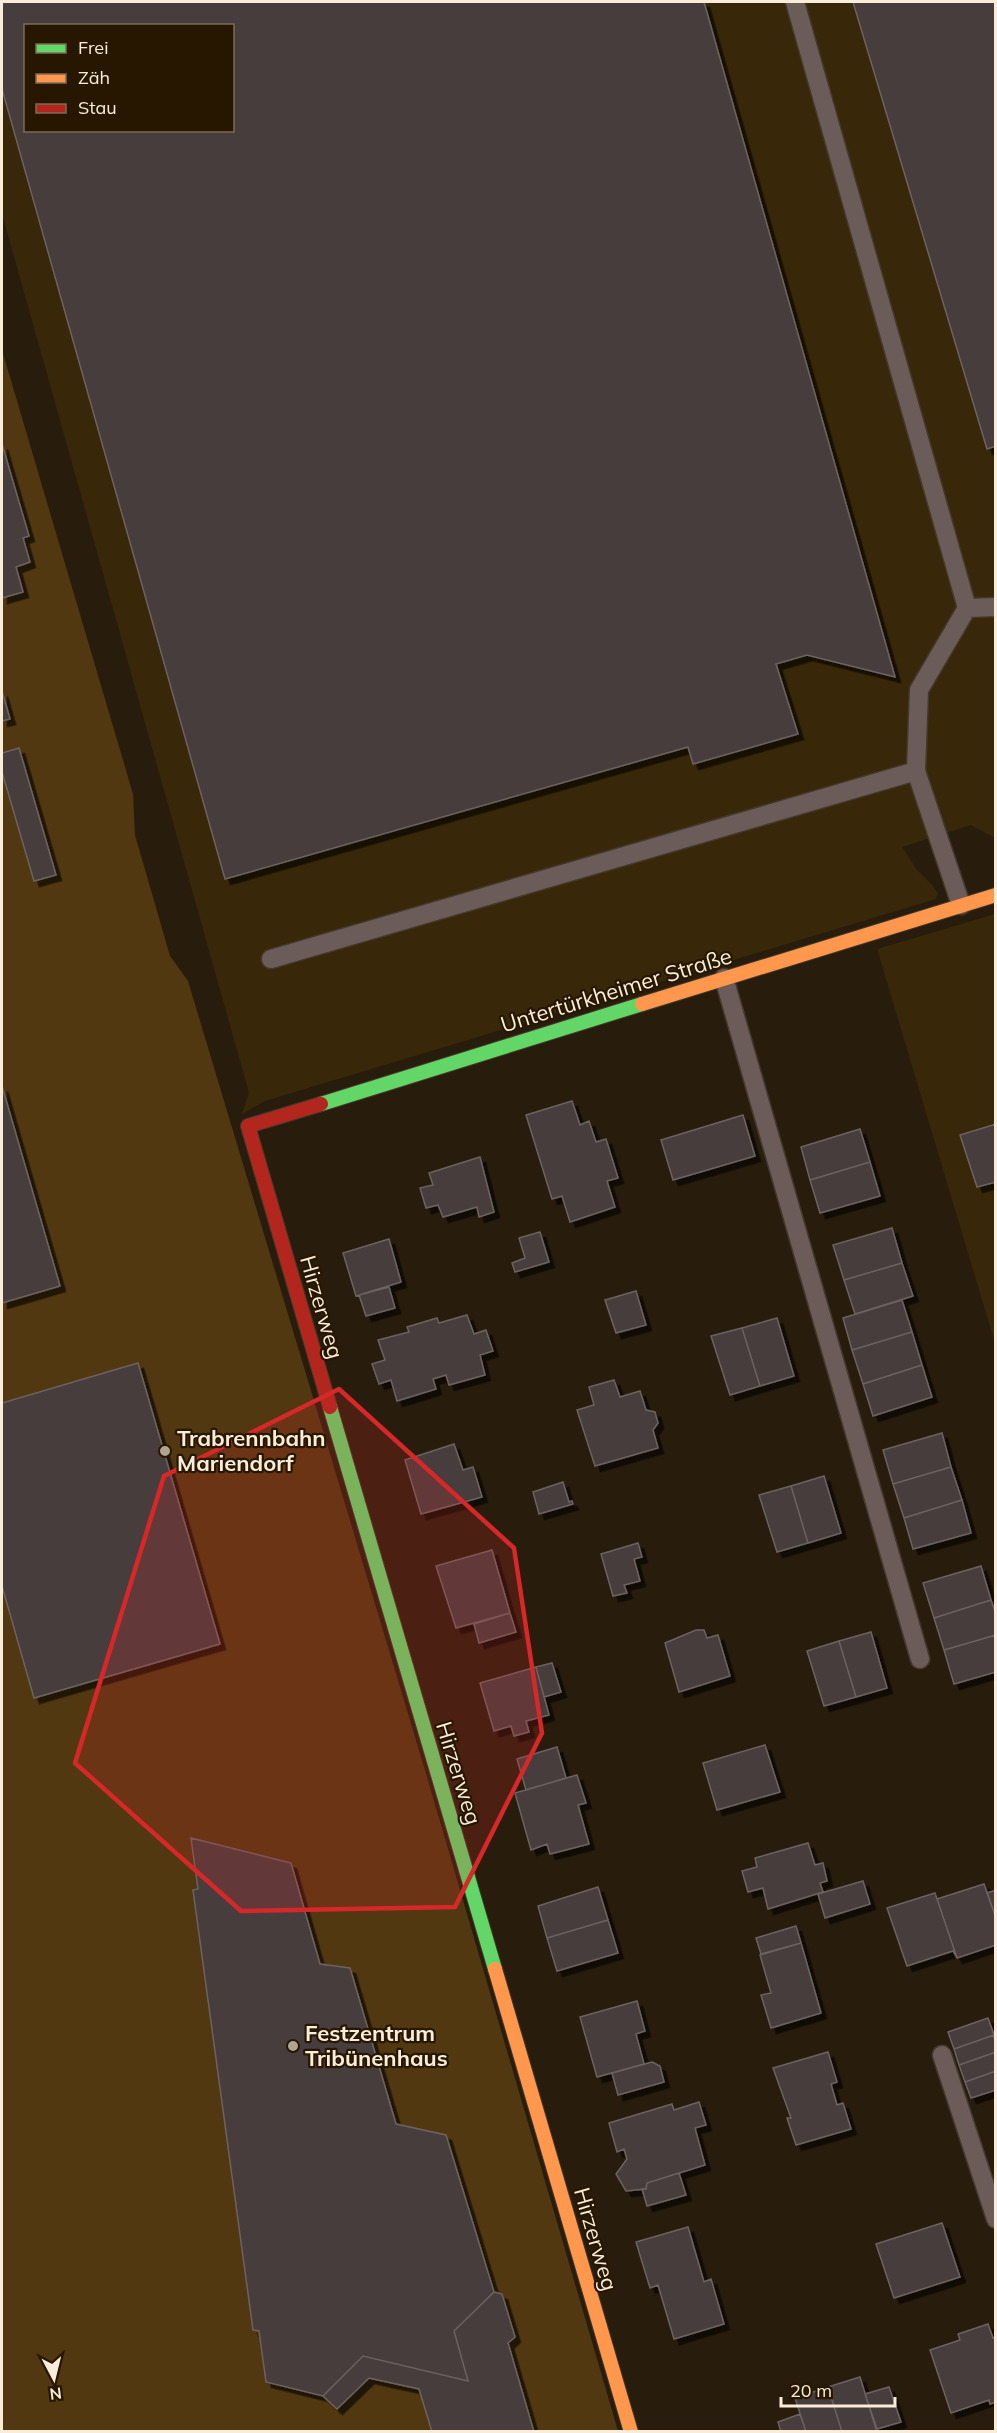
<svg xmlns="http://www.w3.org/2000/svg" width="997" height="2433" font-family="Mulish,sans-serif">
<defs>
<filter id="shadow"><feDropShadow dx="5.5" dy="5.5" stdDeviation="0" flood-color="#0009"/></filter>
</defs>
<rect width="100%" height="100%" fill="#281d0c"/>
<!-- built -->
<path fill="#382708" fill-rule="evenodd" d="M2 2H995V838L971 825 902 847 917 870 933 886 938 893 936 899 265 1101 242 1114 249 1093 2 214ZM26 26H232V130H26Z
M995 914V1343L877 949Z"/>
<!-- green -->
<path fill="#513810" d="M2 350 133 794 135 835 170 956 188 981 427 1777 618 2431H2Z"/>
<!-- building -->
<path fill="#473c3d" stroke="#6c6261" stroke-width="1.5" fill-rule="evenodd" filter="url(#shadow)" d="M2 2H704L895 677 807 655 776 664 798 734 693 764 688 747 225 879 2 89ZM26 26H232V130H26Z
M853 2H996V446L987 449Z
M2 444 29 536 23 538 30 562 16 567 23 592 2 598Z
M2 691 10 719 2 721Z
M19 748 56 875 34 881 2 772V753Z
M2 1086 60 1286 2 1303Z
M572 1101 580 1125 589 1121 596 1142 606 1139 618 1178 607 1181 615 1207 570 1222 562 1196 552 1199 526 1115Z
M743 1115 755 1156 673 1180 661 1140Z
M996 1124V1182L977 1187 960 1135Z
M860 1129 870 1162 810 1180 801 1147Z
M480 1157 494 1212 479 1217 477 1207 443 1217 438 1205 426 1208 420 1188 433 1185 429 1173Z
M870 1162 880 1196 820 1213 810 1180Z
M892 1228 902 1263 844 1280 833 1245Z
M540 1232 549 1262 515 1272 512 1263 525 1258 519 1238Z
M389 1239 401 1282 356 1296 343 1253Z
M902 1263 913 1296 855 1314 844 1280Z
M389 1287 395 1308 366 1316 359 1295Z
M636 1291 646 1325 616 1333 605 1300Z
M902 1300 912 1332 852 1350 843 1318Z
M467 1315 474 1334 486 1330 493 1351 480 1355 485 1375 449 1385 446 1375 433 1379 436 1389 397 1401 391 1380 379 1384 372 1364 385 1360 378 1340 409 1332 407 1327 437 1318 439 1323Z
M777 1318 794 1376 760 1386 742 1328Z
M742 1328 760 1386 730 1395 711 1336Z
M912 1332 922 1365 863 1384 852 1350Z
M138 1363 220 1644 34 1698 2 1586V1403Z
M922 1365 932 1397 873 1416 863 1384Z
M614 1380 620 1397 640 1391 646 1410 655 1412 658 1423 653 1430 658 1448 595 1466 577 1410 594 1405 589 1387Z
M942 1433 951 1467 893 1484 883 1450Z
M454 1444 463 1470 473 1467 482 1497 421 1514 405 1460Z
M951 1467 962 1500 904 1518 893 1484Z
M824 1476 841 1533 808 1543 791 1486Z
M563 1482 569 1502 572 1501 573 1504 539 1514 533 1492Z
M791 1486 808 1543 777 1552 759 1495Z
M962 1500 971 1533 913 1549 904 1518Z
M638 1543 642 1557 634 1559 640 1581 624 1585 627 1593 613 1596 601 1554Z
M492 1550 510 1613 456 1628 436 1566Z
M981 1566 991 1600 934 1618 923 1583Z
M991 1600 996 1614V1635L944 1650 934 1618Z
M510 1613 516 1632 479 1643 474 1624Z
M696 1630H704L707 1638 718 1635 730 1676 679 1692 665 1643Z
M871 1632 887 1688 856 1697 839 1641Z
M996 1635V1672L954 1684 944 1650Z
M839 1641 856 1697 824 1706 807 1651Z
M552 1663 561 1692 544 1697 536 1667Z
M536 1667 549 1715 526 1721 529 1732 514 1736 511 1726 494 1731 480 1683Z
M765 1745 780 1792 717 1810 703 1763Z
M557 1747 566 1778 526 1790 517 1759Z
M577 1775 586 1803 578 1805 589 1844 550 1854 547 1844 531 1850 515 1793Z
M191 1838 291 1863 320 1964 350 1968 396 2124 446 2135 494 2292 454 2331 468 2381 363 2356 323 2396 266 2382 259 2331 253 2330 193 1890 198 1889Z
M808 1843 815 1865 823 1863 827 1881 820 1883 823 1892 768 1909 763 1888 748 1892 742 1871 757 1867 755 1858Z
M863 1881 870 1904 825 1918 818 1894Z
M984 1884 996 1918V1945L957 1958 937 1899Z
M598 1887 608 1920 547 1938 538 1906Z
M996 1890V1918L987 1893Z
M935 1893 957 1958 953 1951 907 1966 887 1908Z
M608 1920 618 1953 557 1971 547 1938Z
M796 1926 801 1943 761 1954 756 1938Z
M801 1943 821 2013 771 2028 761 1995 771 1993 760 1955Z
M637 2001 645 2031 636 2034 644 2064 597 2077 580 2017Z
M988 2018 994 2035 954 2049 948 2032Z
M994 2035 996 2052 959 2065 954 2049Z
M828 2052 837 2082 831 2084 837 2105 843 2103 851 2129 796 2145 787 2118H791L773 2068Z
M996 2052V2071L965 2082 959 2065Z
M652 2062 660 2066 664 2082 618 2095 612 2073Z
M996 2071V2090L971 2098 965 2082Z
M699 2102 706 2125 695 2128 705 2165 647 2183 646 2189 626 2191 616 2174 627 2159 624 2149 617 2152 609 2123 672 2104 674 2110Z
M679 2173 686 2195 647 2206 642 2189H646L647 2183Z
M942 2223 960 2277 894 2298 876 2244Z
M688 2227 704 2282 711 2279 724 2324 674 2339 658 2285 650 2288 636 2242Z
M494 2292 502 2294 515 2337 508 2343 534 2432H432L419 2389 369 2378 337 2409 323 2396 363 2356 468 2381 454 2331Z
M988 2324 993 2338 996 2337V2402L990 2404 989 2400 951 2413 930 2350 960 2340 958 2334Z
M860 2377 877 2432H842L828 2387Z
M828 2387 842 2432H806L795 2398Z
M889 2387 901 2422 877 2429 865 2394Z
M800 2414 806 2432H781L778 2422Z"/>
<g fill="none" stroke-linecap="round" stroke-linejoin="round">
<defs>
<path id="lane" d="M795 2 967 608 996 607
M961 905 916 771 919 690 967 608
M271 959 916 771
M724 978 920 1659
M942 2055 996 2219"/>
<path id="fast" d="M321 1104 642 1004
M330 1407 495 1969"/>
<path id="slow" d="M642 1004 996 895
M495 1969 631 2432"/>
<path id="jam" d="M321 1104 248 1126 330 1407"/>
</defs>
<!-- lane casing -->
<use href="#lane" stroke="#43392b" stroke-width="21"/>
<!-- fast casing -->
<use href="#fast" stroke="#43392b" stroke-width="16"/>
<!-- slow casing -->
<use href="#slow" stroke="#43392b" stroke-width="16"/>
<!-- jam casing -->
<use href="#jam" stroke="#43392b" stroke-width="16"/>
<!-- lane -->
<use href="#lane" stroke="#6b5b59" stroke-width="18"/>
<!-- fast -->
<use href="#fast" stroke="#63d668" stroke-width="14"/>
<!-- slow -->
<use href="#slow" stroke="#ff974d" stroke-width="14"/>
<!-- jam -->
<use href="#jam" stroke="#b3261e" stroke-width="14"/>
</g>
<!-- marked area -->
<path fill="#d62828" fill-opacity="0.2" stroke="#d62828" stroke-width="4.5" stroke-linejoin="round" d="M339 1389 514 1548 542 1733 455 1907 241 1911 75 1763 164 1476Z"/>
<!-- markers -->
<g fill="#b0a491" stroke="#271700" stroke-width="2">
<circle cx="165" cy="1451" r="6"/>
<circle cx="293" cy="2046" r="6"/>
</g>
<g text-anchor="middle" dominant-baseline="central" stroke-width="4.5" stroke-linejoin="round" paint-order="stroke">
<!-- street labels -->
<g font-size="22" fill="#f9ecd9" stroke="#271700">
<text transform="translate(616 990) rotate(-17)">Untertürkheimer Straße</text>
<text transform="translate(322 1307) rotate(74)">Hirzerweg</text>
<text transform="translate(459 1773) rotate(73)">Hirzerweg</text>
<text transform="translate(596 2239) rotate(74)">Hirzerweg</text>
</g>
<!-- poi labels -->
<g font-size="22" font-weight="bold" fill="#f9ecd9" stroke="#271700" text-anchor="start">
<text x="177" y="1438">Trabrennbahn<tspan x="177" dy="25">Mariendorf</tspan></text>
<text x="305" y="2033">Festzentrum<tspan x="305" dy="25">Tribünenhaus</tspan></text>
</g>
</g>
<!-- border -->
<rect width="997" height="2433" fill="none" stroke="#f9ecd9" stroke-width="6"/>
<!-- legend -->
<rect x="24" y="24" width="210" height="108" fill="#271700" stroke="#7b6c57" stroke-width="1.5"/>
<rect x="36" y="44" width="30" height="9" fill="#63d668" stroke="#7b6c57" stroke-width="1.5"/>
<text x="78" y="54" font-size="18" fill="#f9ecd9">Frei</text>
<rect x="36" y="74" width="30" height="9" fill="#ff974d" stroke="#7b6c57" stroke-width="1.5"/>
<text x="78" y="84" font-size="18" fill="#f9ecd9">Zäh</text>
<rect x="36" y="104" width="30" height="9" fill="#b3261e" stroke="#7b6c57" stroke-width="1.5"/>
<text x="78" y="114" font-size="18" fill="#f9ecd9">Stau</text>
<!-- north arrow -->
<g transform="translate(54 2379) rotate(173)" stroke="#271700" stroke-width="4.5" paint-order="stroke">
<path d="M0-4.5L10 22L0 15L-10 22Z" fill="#f9ecd9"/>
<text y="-9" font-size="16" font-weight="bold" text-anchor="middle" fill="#f9ecd9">N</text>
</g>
<!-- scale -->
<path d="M781 2397v9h114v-9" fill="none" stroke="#f9ecd9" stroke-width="3"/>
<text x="790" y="2397" font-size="18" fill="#f9ecd9" stroke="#271700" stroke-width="4.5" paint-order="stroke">20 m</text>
</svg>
